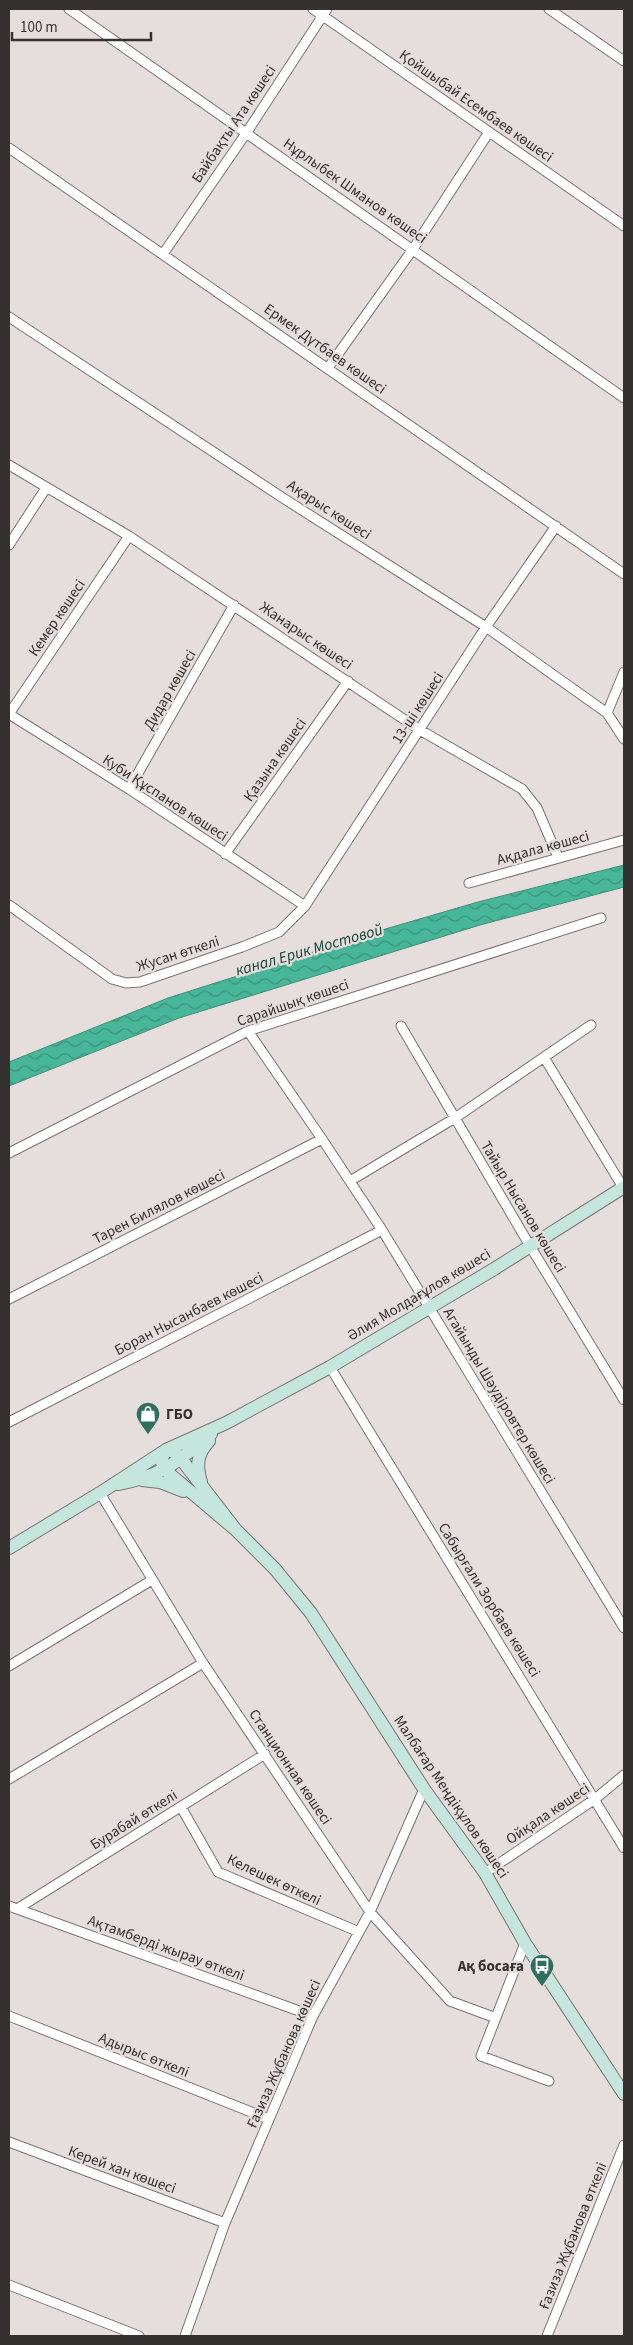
<svg xmlns="http://www.w3.org/2000/svg" width="633" height="2345" font-family="'Source Sans 3',sans-serif">
<defs>
<pattern id="water-waves" width="16" height="10" patternUnits="userSpaceOnUse" patternTransform="scale(1.25)"><rect width="16" height="10" fill="#47b699"/><path d="M0 5q4-4 8 0t8 0" fill="none" stroke="#3c957d"/></pattern>
</defs>
<rect width="100%" height="100%" fill="#e6dedd"/>
<!-- water -->
<path fill="url(#water-waves)" stroke="#418e7a" d="M624 865V887L480 925 179 1018 9 1086V1062L168 998 382 930 478 902Z"/>
<g fill="none" stroke-linecap="round" stroke-linejoin="round">
<defs>
<path id="minor" d="M69 9 624 398
M313 9 624 226
M549 9 624 61
M9 148 624 574
M163 254 247 132 327 9
M9 317 283 498 486 627 607 713 624 739
M328 368 413 249 489 132
M9 465 129 536 420 730 522 789 537 808 558 857
M9 545 46 488
M607 713 624 672
M9 714 129 789 305 906
M9 714 129 536
M129 789 234 605
M225 854 348 681
M469 883 624 840
M9 905 112 979 126 983 140 982 242 947 279 932 305 906 486 627 556 526
M401 1026 530 1246 624 1400
M248 1031 322 1139 382 1230 624 1628
M545 1059 624 1189
M9 1153 248 1031 601 918
M350 1181 455 1118 591 1025
M9 1299 322 1139
M330 1367 624 1848
M9 1422 382 1230
M100 1493 203 1663 370 1912 450 2001 496 2018
M9 1666 152 1580
M9 1779 203 1663
M181 1807 218 1872 359 1932
M485 1873 595 1799 624 1775
M9 1906 313 2016
M17 1909 265 1754
M525 1943 481 2056 549 2081
M9 2016 269 2119
M9 2142 225 2223
M9 2285 139 2336
M185 2336 225 2223 313 2016 370 1912 424 1789
M547 2336 624 2145"/>
<path id="secondary" d="M142 1480 160 1482 183 1491
M201 1482C196 1465 197 1454 209 1441
M118 1484C163 1476 177 1462 211 1434
M236 1530 181 1459 174 1452 166 1450 161 1460 165 1470 236 1530 275 1569 311 1613 424 1789 485 1873 525 1943 624 2094
M9 1548 100 1493 166 1450 226 1423 330 1367 494 1269 624 1187"/>
</defs>
<!-- minor casing -->
<use href="#minor" stroke="#7a7372" stroke-width="11"/>
<!-- secondary casing -->
<use href="#secondary" stroke="#7a7372" stroke-width="14"/>
<!-- minor -->
<use href="#minor" stroke="#fff" stroke-width="9"/>
<!-- secondary -->
<use href="#secondary" stroke="#c4e6dd" stroke-width="12"/>
</g>
<!-- icons -->
<defs>
<symbol id="shop-pin" viewBox="-11 -11 22 30"><path d="M0 17L-7.5 6A9.5 9.5 0 1 1 7.5 6Z" fill="#2e6f5d" stroke="#e6dedd"/><path d="M-5-2.5h2.3a2.7 3.5 0 0 1 5.4 0H5L5.5 6h-11ZM-1.5-2.5h3a1.5 2.3 0 0 0-3 0Z" fill="#fff"/></symbol>
<symbol id="bus-pin" viewBox="-11 -11 22 30"><path d="M0 17L-7.5 6A9.5 9.5 0 1 1 7.5 6Z" fill="#2e6f5d" stroke="#e6dedd"/><path d="M-5-6H5V4H4V6H2V4H-2V6H-4V4H-5ZM-3.5-4V0h7V-4ZM-3.5 1.2v1.5H-2V1.2ZM2 1.2v1.5H3.5V1.2Z" fill="#fff"/></symbol>
</defs>
<g fill-rule="evenodd">
<use href="#shop-pin" x="134" y="1400" width="28" height="38"/>
<use href="#bus-pin" x="528" y="1952" width="28" height="38"/>
</g>
<g text-anchor="middle" dominant-baseline="central" stroke-width="4.5" stroke-linejoin="round" paint-order="stroke">
<!-- street labels -->
<g font-size="15" fill="#343130" stroke="#e6dedd">
<text transform="translate(476 106) rotate(35)">Қойшыбай Есембаев көшесі</text>
<text transform="translate(234 124) rotate(-56)">Байбақты Ата көшесі</text>
<text transform="translate(355 191) rotate(35)">Нұрлыбек Шманов көшесі</text>
<text transform="translate(325 349) rotate(35)">Ермек Дүтбаев көшесi</text>
<text transform="translate(329 510) rotate(33)">Ақарыс көшесi</text>
<text transform="translate(57 618) rotate(-56)">Кемер көшесі</text>
<text transform="translate(306 636) rotate(34)">Жанарыс көшесі</text>
<text transform="translate(170 690) rotate(-60)">Дидар көшесі</text>
<text transform="translate(418 708) rotate(-57)">13-ші көшесi</text>
<text transform="translate(275 760) rotate(-55)">Қазына көшесі</text>
<text transform="translate(165 798) rotate(33)">Куби Құспанов көшесi</text>
<text transform="translate(543 848) rotate(-15)">Ақдала көшесі</text>
<text transform="translate(178 954) rotate(-18)">Жусан өткелі</text>
<text transform="translate(293 1003) rotate(-19)">Сарайшық көшесі</text>
<text transform="translate(159 1207) rotate(-27)">Тарен Билялов көшесі</text>
<text transform="translate(523 1207) rotate(59)">Тайыр Нысанов көшесi</text>
<text transform="translate(419 1295) rotate(-31)">Әлия Молдағұлов көшесі</text>
<text transform="translate(189 1314) rotate(-27)">Боран Нысанбаев көшесі</text>
<text transform="translate(499 1396) rotate(59)">Агайынды Шәудіровтер көшесi</text>
<text transform="translate(489 1600) rotate(58)">Сабырғали Зорбаев көшесі</text>
<text transform="translate(290 1767) rotate(56)">Станционная көшесі</text>
<text transform="translate(451 1797) rotate(56)">Малбағар Меңдіқұлов көшесі</text>
<text transform="translate(548 1814) rotate(-34)">Ойқала көшесі</text>
<text transform="translate(134 1820) rotate(-32)">Бурабай өткелі</text>
<text transform="translate(274 1880) rotate(25)">Келешек өткелі</text>
<text transform="translate(166 1948) rotate(20)">Ақтамберді жырау өткелі</text>
<text transform="translate(284 2054) rotate(-66)">Ғазиза Жұбанова көшесі</text>
<text transform="translate(144 2055) rotate(22)">Адырыс өткелі</text>
<text transform="translate(122 2170) rotate(20)">Керей хан көшесі</text>
<text transform="translate(573 2236) rotate(-68)">Ғазиза Жұбанова өткелі</text>
</g>
<!-- poi labels -->
<g font-size="15" font-weight="bold" fill="#343130" stroke="#e6dedd" text-anchor="start">
<text x="166" y="1414">ГБО</text>
<text x="524" y="1966" text-anchor="end">Ақ босаға</text>
</g>
<!-- water labels -->
<g font-size="16" font-style="italic" fill="#144437" stroke="#e6dedd">
<text transform="translate(309 950) rotate(-16)">канал Ерик Мостовой</text>
</g>
</g>
<!-- border -->
<rect width="633" height="2345" fill="none" stroke="#343130" stroke-width="20"/>
<!-- scale -->
<path d="M12 32v8h139v-8" fill="none" stroke="#343130" stroke-width="2.5"/>
<text x="20" y="32" font-size="15" fill="#343130" stroke="#e6dedd" stroke-width="4" paint-order="stroke">100 m</text>
</svg>
